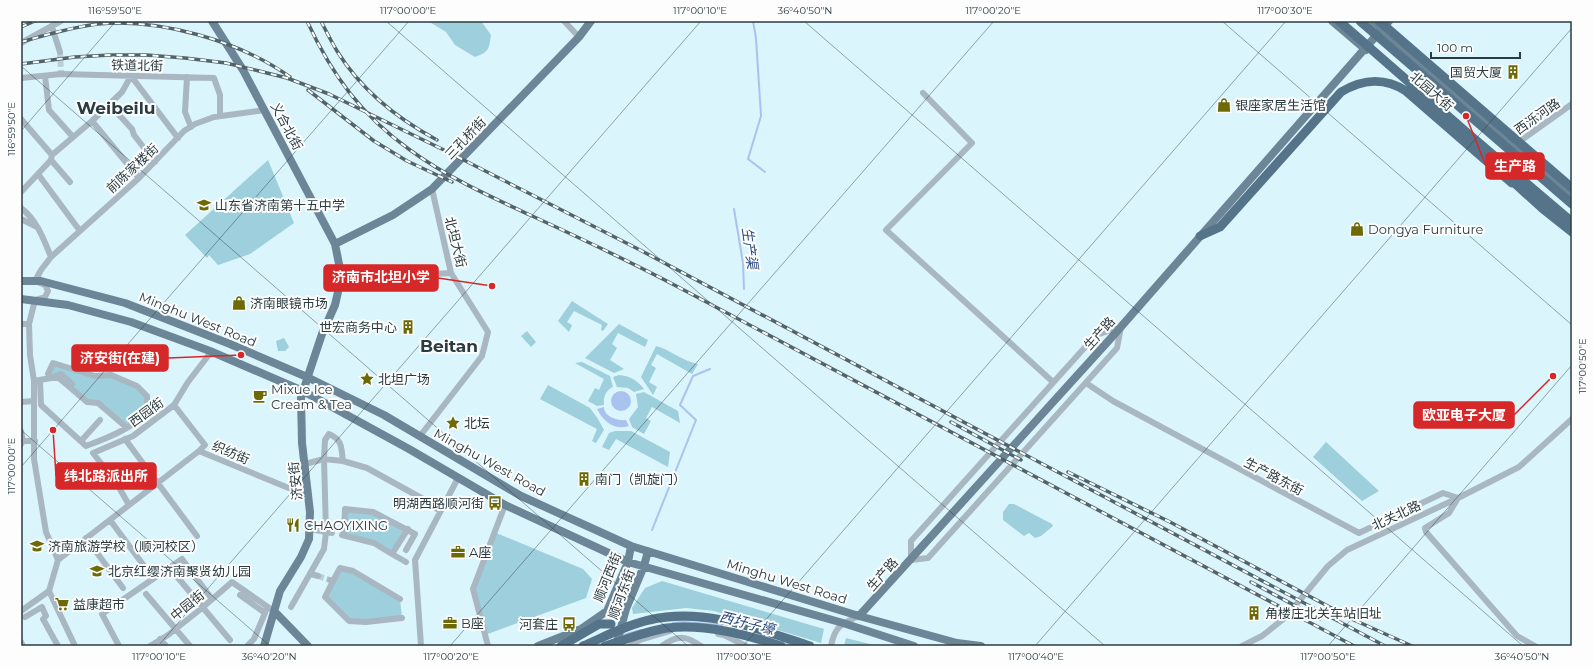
<svg xmlns="http://www.w3.org/2000/svg" width="1593" height="667" font-family="Montserrat,'Noto Sans SC',sans-serif">
<rect width="100%" height="100%" fill="#dbf5fd"/>
<!-- green -->
<path fill="#9dcfdc" d="M428 21H481L491 35C489 49 489 52 475 57L455 45 446 32Z
M268 160 294 223 250 254 218 265 209 255 207 258 185 235Z
M572 301 608 324 603 331 601 330 602 325 574 311 567 322 572 325 569 332 558 321Z
M619 324 648 340 645 347 618 333 612 344 617 348 610 360 624 369 614 373 585 358Z
M527 331 536 342 531 347 521 336Z
M284 338 289 347 285 351H278L276 341Z
M656 346C671 350 682 361 698 364L692 374 657 354 651 365 656 368 649 382 657 387 653 395 641 377Z
M582 362 610 376 613 387C606 390 603 397 604 405L597 406 588 401 595 388 599 390 604 379 575 363Z
M53 363 95 376 111 375 137 386 147 396 145 413 126 427 98 403 87 402 48 374Z
M619 375C630 376 637 380 644 389L634 392 628 388 617 387 613 377Z
M548 385 590 408 598 419 604 430 596 443 592 441 597 429 540 399Z
M644 392 678 411 680 423 652 407 646 418 651 421 644 434 632 427 629 419 638 407 636 394Z
M615 431H631L670 452 668 467 616 439 609 450 602 447 609 433Z
M1326 442 1379 491 1362 501 1313 457Z
M1009 504H1014L1052 524 1053 526 1041 536 1035 538 1029 533 1024 536 1003 520V512Z
M345 509 373 512 408 529 392 554 374 543 347 535Z
M494 532 583 569 592 579 586 598 485 635 473 589Z
M340 568 353 571 400 599 402 618 349 621 325 597Z
M662 581 824 629 821 643 714 611 686 608 633 614 632 608 645 588Z
M846 638 878 646H844Z"/>
<!-- water -->
<path fill="#a9c3ee" d="M611 401a10 10 0 1 1 20 0a10 10 0 1 1-20 0Z
M604 407C604 417 618 421 626 420L629 426C614 431 603 421 597 409Z"/>
<g fill="none" stroke-linecap="round" stroke-linejoin="round">
<!-- stream -->
<path stroke="#a9c3ee" stroke-width="2" d="M753 21 756 38 761 116 748 159 765 172
M734 209 743 263 744 289
M652 530 696 420 680 405 693 376 710 369
M673 623 683 622 722 625
M623 635 641 630
M761 635 772 639
M782 642 795 646
M595 646 604 643"/>
<!-- minor-tunnel -->
<path stroke="#b8d0d7" stroke-width="6" stroke-dasharray="6 3" stroke-linecap="butt" d="M60 52 61 74
M318 576 330 580"/>
<!-- minor -->
<path stroke="#a8b7c1" stroke-width="6" d="M564 21 579 37
M52 27 60 52
M21 43 61 21
M45 76 49 110 73 137
M187 77 185 112 191 127
M21 78 61 74 214 78 220 95V116
M923 93 972 143 886 230 1053 382
M109 104 132 129 134 135 155 162
M21 119 52 155
M92 121 139 178
M1516 144 1572 104
M52 155 92 121 122 92 131 76 178 138
M51 160 70 182
M38 174 80 231
M21 192 51 160 52 155
M21 208C37 220 44 240 51 257
M21 219 37 227
M340 280 451 273
M21 324H29
M1121 327 1117 348 928 558 911 560V541L1096 335Z
M53 377 61 374 72 384
M51 378H59L87 402 98 403 126 427
M34 381 51 378 48 374 53 363 95 376 111 375 137 386 147 396C147 402 148 407 146 412 137 427 102 440 86 446L41 405 40 381
M1086 383 1113 401 1359 533 1443 493 1458 498 1449 513 1425 528 1426 532 1517 636 1535 646
M21 402 34 401
M174 405 205 445 199 451
M21 431 23 441 21 440
M420 436 482 356 488 332 451 273 432 189
M125 439 197 536
M81 441 100 420
M21 444 23 441H35
M305 464 324 459 325 440 329 434C343 440 341 448 343 461
M129 505 117 484 93 453 133 436 174 405 188 382 208 356 210 351
M110 520 147 570
M310 529 332 533
M342 535 374 543 392 554 408 529
M344 535 345 509 373 512 415 534 406 550
M86 538 123 588
M392 554 406 562
M58 560 199 451 308 496
M174 573 230 640
M311 574 318 576
M330 580 333 581 325 597 349 621 366 622 402 618
M333 581 340 568 353 571 400 599
M146 594 190 646
M240 595 265 613 266 609
M291 607 324 549 326 532 324 459 343 461 367 468 425 500 440 511
M21 611 49 591
M25 617 42 607 46 616 43 619 58 646
M718 634 724 635 746 646
M160 639 166 646
M21 642 23 646
M75 646 49 591 58 560 46 532 34 459V381L30 355 29 324 35 300 45 297 48 291 45 285 35 281 41 270 51 257 139 178 184 131 195 124 214 117 265 110
M119 646 102 614 182 559 212 599
M150 646 168 635 202 608 232 582 275 612
M247 646 254 639 265 613
M421 646 415 560 458 478
M488 646 473 589 505 505
M630 646 640 640 670 631
M662 646C678 634 686 636 701 646
M831 646C835 626 841 624 859 616
M1242 646 1262 636 1286 617 1328 566 1347 550 1458 498 1519 467 1572 419"/>
<!-- major -->
<path stroke="#6c8698" stroke-width="8" d="M212 21 243 70 335 244 340 269 338 292 335 305 322 334 309 373 301 398 302 443 310 512 309 539 301 557 280 591 264 646
M1332 21 1366 50
M1373 21 1572 195
M335 244 393 215 432 189 579 37 591 21
M21 281H41L125 303 230 344 307 377 384 415 521 496 631 546 859 616 957 643 981 646
M21 299 68 305 131 322 210 351 303 391 409 449 505 505 628 562 843 623 914 646
M275 612 308 646
M859 616 1112 337 1389 21
M538 646 581 629 607 611 628 562 631 546
M616 646 626 609 644 566 648 551"/>
<!-- highway -->
<path stroke="#567489" stroke-width="9" d="M1339 21 1465 131 1572 222
M1360 21 1572 204
M1379 21 1572 188
M1510 179 1543 209 1572 232
M1200 236 1220 227 1341 92C1363 79 1384 77 1406 91L1512 183
M561 646 599 624H611
M583 646C604 637 626 625 649 620 704 607 758 629 810 646
M605 646C626 640 646 631 667 628 706 624 744 634 781 646"/>
<defs>
<path id="rail" d="M307 21C332 75 361 115 410 150 447 177 489 196 530 215 580 238 631 262 680 288 905 408 1130 527 1354 646
M321 21C326 31 331 41 337 51 361 90 398 119 437 140
M21 27 35 21
M21 42C46 35 72 27 98 24 159 18 240 41 290 77
M21 64 75 57 110 55H146L185 58 226 63 259 71 287 78 329 94 448 152 640 250 1385 646
M308 90 374 141 407 161 452 182
M951 422 1021 460
M1068 472 1170 522 1354 620 1412 646
M1251 582 1320 619"/>
</defs>
<!-- rail casing -->
<use href="#rail" stroke="#50646a" stroke-width="3.5"/>
<!-- rail -->
<use href="#rail" stroke="#fdfdfd" stroke-width="2" stroke-dasharray="6" stroke-linecap="butt"/>
</g>
<!-- ticks -->
<path fill="none" stroke="#2a3c41" stroke-width="1" stroke-opacity="0.45" d="M386 21 1105 646M804 21 1523 646M1222 21 1572 325M21 66 688 646M21 131 116 21M21 430 270 646M21 467 409 21M158 646 701 21M450 646 994 21M743 646 1286 21M1035 646 1572 28M1328 646 1572 365"/>
<!-- icons -->
<defs>
<symbol id="building-bare" viewBox="-9 -9 18 18"><path d="M-4-6H4V6H1V3H-1V6H-4ZM-2.5-4.3h1.7v1.8h-1.7ZM.8-4.3h1.7v1.8H.8ZM-2.5-1h1.7V.8h-1.7ZM.8-1h1.7V.8H.8Z" fill="#6d6a06" stroke="#fdfdfd" stroke-width="2.5" paint-order="stroke"/></symbol>
<symbol id="shop-bare" viewBox="-9 -9 18 18"><path d="M-5-2.5h2.3a2.7 3.5 0 0 1 5.4 0H5L5.5 6h-11ZM-1.5-2.5h3a1.5 2.3 0 0 0-3 0Z" fill="#6d6a06" stroke="#fdfdfd" stroke-width="2.5" paint-order="stroke"/></symbol>
<symbol id="school-bare" viewBox="-9 -9 18 18"><path d="M0-5L7-2L0 1L-7-2ZM-4 1L0 2.5L4 1V4Q0 6-4 4Z" fill="#6d6a06" stroke="#fdfdfd" stroke-width="2.5" paint-order="stroke"/></symbol>
<symbol id="sight-bare" viewBox="-9 -9 18 18"><path d="M0-6L1.8-2.2L6-1.7L2.9 1.2L3.7 5.4L0 3.3L-3.7 5.4L-2.9 1.2L-6-1.7L-1.8-2.2Z" fill="#6d6a06" stroke="#fdfdfd" stroke-width="2.5" paint-order="stroke"/></symbol>
<symbol id="cafe-bare" viewBox="-9 -9 18 18"><path d="M-5.5-4.5H6V0H3Q3 3.5 0 3.5H-2.5Q-5.5 3.5-5.5 0ZM3-3.2v2h1.7v-2ZM-6 4.5H4V6H-6Z" fill="#6d6a06" stroke="#fdfdfd" stroke-width="2.5" paint-order="stroke"/></symbol>
<symbol id="bus-bare" viewBox="-9 -9 18 18"><path d="M-5-6H5V4H4V6H2V4H-2V6H-4V4H-5ZM-3.5-4V0h7V-4ZM-3.5 1.2v1.5H-2V1.2ZM2 1.2v1.5H3.5V1.2Z" fill="#6d6a06" stroke="#fdfdfd" stroke-width="2.5" paint-order="stroke"/></symbol>
<symbol id="restaurant-bare" viewBox="-9 -9 18 18"><path d="M-5-6h1v4h1v-4h1v4h1v-4h1v5L-1.5 .5V6h-2V.5L-5-1ZM5-6V6H3V1.5H1.5Q1.5-4 5-6Z" fill="#6d6a06" stroke="#fdfdfd" stroke-width="2.5" paint-order="stroke"/></symbol>
<symbol id="office-bare" viewBox="-9 -9 18 18"><path d="M-6-3h4V-5.5h4V-3h4V5H-6ZM-1-4.5V-3h2v-1.5ZM-6 0V1H6V0Z" fill="#6d6a06" stroke="#fdfdfd" stroke-width="2.5" paint-order="stroke"/></symbol>
<symbol id="supermarket-bare" viewBox="-9 -9 18 18"><path d="M-6-5.5h2.5l.6 2H6L4.5 2H-2.5L-4.4-4H-6ZM-1.5 3.2a1.3 1.3 0 1 0 .1 0ZM3 3.2a1.3 1.3 0 1 0 .1 0Z" fill="#6d6a06" stroke="#fdfdfd" stroke-width="2.5" paint-order="stroke"/></symbol>
</defs>
<g fill-rule="evenodd">
<use href="#building-bare" x="1503" y="62" width="20" height="20"/>
<use href="#shop-bare" x="1214" y="95" width="20" height="20"/>
<use href="#school-bare" x="194" y="195" width="20" height="20"/>
<use href="#shop-bare" x="1347" y="219" width="20" height="20"/>
<use href="#shop-bare" x="229" y="293" width="20" height="20"/>
<use href="#building-bare" x="398" y="317" width="20" height="20"/>
<use href="#sight-bare" x="357" y="369" width="20" height="20"/>
<use href="#cafe-bare" x="250" y="386" width="20" height="20"/>
<use href="#sight-bare" x="443" y="413" width="20" height="20"/>
<use href="#building-bare" x="574" y="469" width="20" height="20"/>
<use href="#bus-bare" x="485" y="493" width="20" height="20"/>
<use href="#restaurant-bare" x="283" y="515" width="20" height="20"/>
<use href="#school-bare" x="27" y="536" width="20" height="20"/>
<use href="#office-bare" x="448" y="542" width="20" height="20"/>
<use href="#school-bare" x="87" y="561" width="20" height="20"/>
<use href="#supermarket-bare" x="52" y="594" width="20" height="20"/>
<use href="#building-bare" x="1244" y="603" width="20" height="20"/>
<use href="#office-bare" x="440" y="613" width="20" height="20"/>
<use href="#bus-bare" x="559" y="614" width="20" height="20"/>
</g>
<g text-anchor="middle" dominant-baseline="central" stroke-width="4" stroke-linejoin="round" paint-order="stroke">
<!-- street labels -->
<g font-size="13" fill="#2a3c41" stroke="#fdfdfd">
<text transform="translate(137 65) rotate(1)">铁道北街</text>
<text transform="translate(1432 91) rotate(41)">北园大街</text>
<text transform="translate(1537 116) rotate(-35)">西泺河路</text>
<text transform="translate(287 126) rotate(62)">义合北街</text>
<text transform="translate(465 138) rotate(-46)">三孔桥街</text>
<text transform="translate(132 168) rotate(-43)">前陈家楼街</text>
<text transform="translate(456 242) rotate(76)">北坦大街</text>
<text transform="translate(198 319) rotate(22)">Minghu West Road</text>
<text transform="translate(1099 333) rotate(-48)">生产路</text>
<text transform="translate(146 412) rotate(-36)">西园街</text>
<text transform="translate(231 452) rotate(23)">织纺街</text>
<text transform="translate(490 462) rotate(29)">Minghu West Road</text>
<text transform="translate(1274 476) rotate(28)">生产路东街</text>
<text transform="translate(295 481) rotate(-96)">济安街</text>
<text transform="translate(1396 515) rotate(-25)">北关北路</text>
<text transform="translate(882 574) rotate(-48)">生产路</text>
<text transform="translate(607 577) rotate(-68)">顺河西街</text>
<text transform="translate(787 581) rotate(17)">Minghu West Road</text>
<text transform="translate(621 594) rotate(-70)">顺河东街</text>
<text transform="translate(187 605) rotate(-39)">中园街</text>
</g>
<!-- poi labels -->
<g font-size="13" fill="#2a3c41" stroke="#fdfdfd" text-anchor="start">
<text x="1502" y="72" text-anchor="end">国贸大厦</text>
<text x="1235" y="105">银座家居生活馆</text>
<text x="215" y="205">山东省济南第十五中学</text>
<text x="1368" y="229">Dongya Furniture</text>
<text x="250" y="303">济南眼镜市场</text>
<text x="397" y="327" text-anchor="end">世宏商务中心</text>
<text x="378" y="379">北坦广场</text>
<text x="271" y="389">Mixue Ice<tspan x="271" dy="15">Cream &amp; Tea</tspan></text>
<text x="464" y="423">北坛</text>
<text x="595" y="479">南门（凯旋门）</text>
<text x="484" y="503" text-anchor="end">明湖西路顺河街</text>
<text x="304" y="525">CHAOYIXING</text>
<text x="48" y="546">济南旅游学校（顺河校区）</text>
<text x="469" y="552">A座</text>
<text x="108" y="571">北京红缨济南聚贤幼儿园</text>
<text x="73" y="604">益康超市</text>
<text x="1265" y="613">角楼庄北关车站旧址</text>
<text x="461" y="623">B座</text>
<text x="558" y="624" text-anchor="end">河套庄</text>
</g>
<!-- water labels -->
<g font-size="14" font-style="italic" fill="#29487e" stroke="#fdfdfd">
<text transform="translate(750 248) rotate(82)">生产渠</text>
<text transform="translate(747 623) rotate(14)">西圩子壕</text>
</g>
<!-- district labels -->
<g font-size="17" font-weight="bold" fill="#2a3c41" stroke="#fdfdfd">
<text x="116" y="108">Weibeilu</text>
<text x="449" y="346">Beitan</text>
</g>
</g>
<!-- callouts -->
<path fill="none" stroke="#d62828" stroke-width="1.5" d="M1466 116L1486 166M492 286L438 278M241 355L168 358M1553 376L1514 415M53 430L56 476"/>
<g fill="#d62828" stroke="#fdfdfd" stroke-width="1.5">
<circle cx="1466" cy="116" r="4"/>
<circle cx="492" cy="286" r="4"/>
<circle cx="241" cy="355" r="4"/>
<circle cx="1553" cy="376" r="4"/>
<circle cx="53" cy="430" r="4"/>
</g>
<g fill="#d62828" stroke="#d62828" stroke-width="1.5">
<rect x="1486" y="153" width="58" height="26" rx="4"/>
<rect x="324" y="265" width="114" height="26" rx="4"/>
<rect x="72" y="345" width="96" height="26" rx="4"/>
<rect x="1414" y="402" width="100" height="26" rx="4"/>
<rect x="56" y="463" width="100" height="26" rx="4"/>
</g>
<g font-size="14" text-anchor="middle" font-weight="bold" fill="#fff">
<text x="1515" y="171">生产路</text>
<text x="381" y="282">济南市北坦小学</text>
<text x="120" y="363">济安街(在建)</text>
<text x="1464" y="420">欧亚电子大厦</text>
<text x="106" y="481">纬北路派出所</text>
</g>
<!-- border -->
<rect width="1593" height="667" fill="none" stroke="#fdfdfd" stroke-width="44"/>
<!-- scale -->
<path d="M1431 52v6h89v-6" fill="none" stroke="#2a3c41" stroke-width="2"/>
<text x="1437" y="52" font-size="12" fill="#2a3c41" stroke="#fdfdfd" stroke-width="3" paint-order="stroke">100 m</text>
<rect x="22" y="22" width="1549" height="623" fill="none" stroke="#2a3c41" stroke-width="1.5"/>
<g font-size="10" text-anchor="middle" fill="#2a3c41">
<text x="115" y="14">116°59'50"E</text>
<text x="408" y="14">117°00'00"E</text>
<text x="700" y="14">117°00'10"E</text>
<text x="805" y="14">36°40'50"N</text>
<text x="993" y="14">117°00'20"E</text>
<text x="1285" y="14">117°00'30"E</text>
<text transform="translate(11 129) rotate(-90)" y="4">116°59'50"E</text>
<text transform="translate(1582 366) rotate(-90)" y="4">117°00'50"E</text>
<text transform="translate(11 466) rotate(-90)" y="4">117°00'00"E</text>
<text x="159" y="660">117°00'10"E</text>
<text x="269" y="660">36°40'20"N</text>
<text x="451" y="660">117°00'20"E</text>
<text x="744" y="660">117°00'30"E</text>
<text x="1036" y="660">117°00'40"E</text>
<text x="1328" y="660">117°00'50"E</text>
<text x="1522" y="660">36°40'50"N</text>
</g>
</svg>
